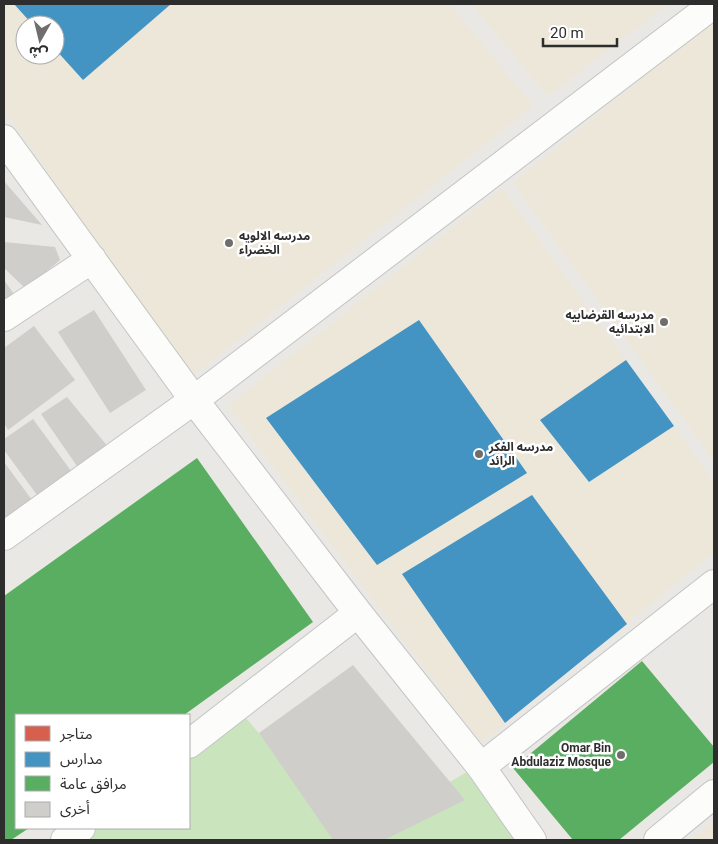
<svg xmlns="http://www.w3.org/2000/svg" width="718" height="844" font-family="Roboto,'Noto Sans Arabic',sans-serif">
<rect width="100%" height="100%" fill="#eae8e4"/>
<!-- education -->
<path fill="#ede7d9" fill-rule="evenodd" d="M4 4H449L533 106 191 377 4 109ZM25 25H55V55H25Z
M471 4H668L548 96Z
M714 20V461L513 183Z
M502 188 714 482V552L481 743 228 406Z
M714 822V840H691Z"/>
<!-- green -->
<path fill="#cae5be" d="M238 709 352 840 475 767 529 840H73L89 828H189V749Z"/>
<!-- shops -->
<path fill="#d6604d" d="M178 495 280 632 231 670 216 655 136 715H16V806L4 816V614L105 530 119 543Z"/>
<!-- schools -->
<path fill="#4393c3" d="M14 4H171L83 80 55 49V25H33Z
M419 320 527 473 377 565 266 418Z
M626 360 674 426 589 482 540 420Z
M532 495 627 624 505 723 402 574Z"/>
<!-- public -->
<path fill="#5aae61" d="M197 458 313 622 184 715H16V828H29L11 840H4V596Z
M642 661 714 747V762L619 840H573L513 768Z"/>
<!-- building -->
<path fill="#cfceca" d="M4 181 42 225 4 217Z
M4 242 55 247 60 260 26 289 4 268Z
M4 280 16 297 4 306Z
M94 310 146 390 110 413 58 332Z
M34 326 75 380 8 430 4 423V348Z
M67 397 109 448 79 469 41 414Z
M33 419 74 475 40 499 4 450V439Z
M4 462 32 500 4 520Z
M353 665 465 800 384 840H333L259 733Z"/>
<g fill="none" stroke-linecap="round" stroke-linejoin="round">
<defs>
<path id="street" d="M4 139 194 400 358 613 481 767 532 840
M4 317 92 259
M4 536 194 400 714 4
M189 744 358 613
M481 767 714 584
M65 840 81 828
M658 840 714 794"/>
</defs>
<!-- street casing -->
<use href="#street" stroke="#c4c4c4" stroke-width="30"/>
<!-- street -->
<use href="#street" stroke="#fcfcfb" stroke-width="28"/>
</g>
<!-- markers -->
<g fill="#6f6e6d" stroke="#fff" stroke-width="2">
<circle cx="229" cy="243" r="5"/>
<circle cx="664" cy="322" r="5"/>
<circle cx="479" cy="454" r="5"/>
<circle cx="621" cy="755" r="5"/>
</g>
<g text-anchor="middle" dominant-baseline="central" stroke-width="5" stroke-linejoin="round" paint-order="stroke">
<!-- poi labels -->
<g font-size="12" font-weight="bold" fill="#2d2d2d" stroke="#fff" text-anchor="start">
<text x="239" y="236">مدرسه الالويه<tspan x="239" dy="14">الخضراء</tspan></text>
<text x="654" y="315" text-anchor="end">مدرسه القرضابيه<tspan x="654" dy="14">الابتدائيه</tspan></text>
<text x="489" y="447">مدرسه الفكر<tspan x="489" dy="14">الرائد</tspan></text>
<text x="611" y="748" text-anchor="end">Omar Bin<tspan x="611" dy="14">Abdulaziz Mosque</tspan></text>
</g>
</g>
<!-- border -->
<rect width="718" height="844" fill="none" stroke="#2d2d2d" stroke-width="10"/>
<!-- legend -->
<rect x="15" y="714" width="175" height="115" fill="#ffffff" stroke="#ababab"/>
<rect x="25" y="726" width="25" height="15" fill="#d6604d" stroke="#ababab"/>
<text x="60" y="739" font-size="15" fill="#2d2d2d">متاجر</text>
<rect x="25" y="752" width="25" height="15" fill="#4393c3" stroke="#ababab"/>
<text x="60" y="764" font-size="15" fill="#2d2d2d">مدارس</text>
<rect x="25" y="776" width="25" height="15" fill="#5aae61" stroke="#ababab"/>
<text x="60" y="789" font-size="15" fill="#2d2d2d">مرافق عامة</text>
<rect x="25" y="802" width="25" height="15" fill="#cfceca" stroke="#ababab"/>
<text x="60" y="814" font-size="15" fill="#2d2d2d">أخرى</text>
<!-- north arrow -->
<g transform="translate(40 40) rotate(188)"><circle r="24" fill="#ffffff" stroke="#ababab"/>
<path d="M0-4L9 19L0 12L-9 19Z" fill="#6f6e6d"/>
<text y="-8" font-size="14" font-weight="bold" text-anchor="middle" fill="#2d2d2d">ش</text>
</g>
<!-- scale -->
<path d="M543 38v8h74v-8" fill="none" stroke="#2d2d2d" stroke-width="2.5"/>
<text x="550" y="38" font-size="15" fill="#2d2d2d" stroke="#ffffff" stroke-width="4" paint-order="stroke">20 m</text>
</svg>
